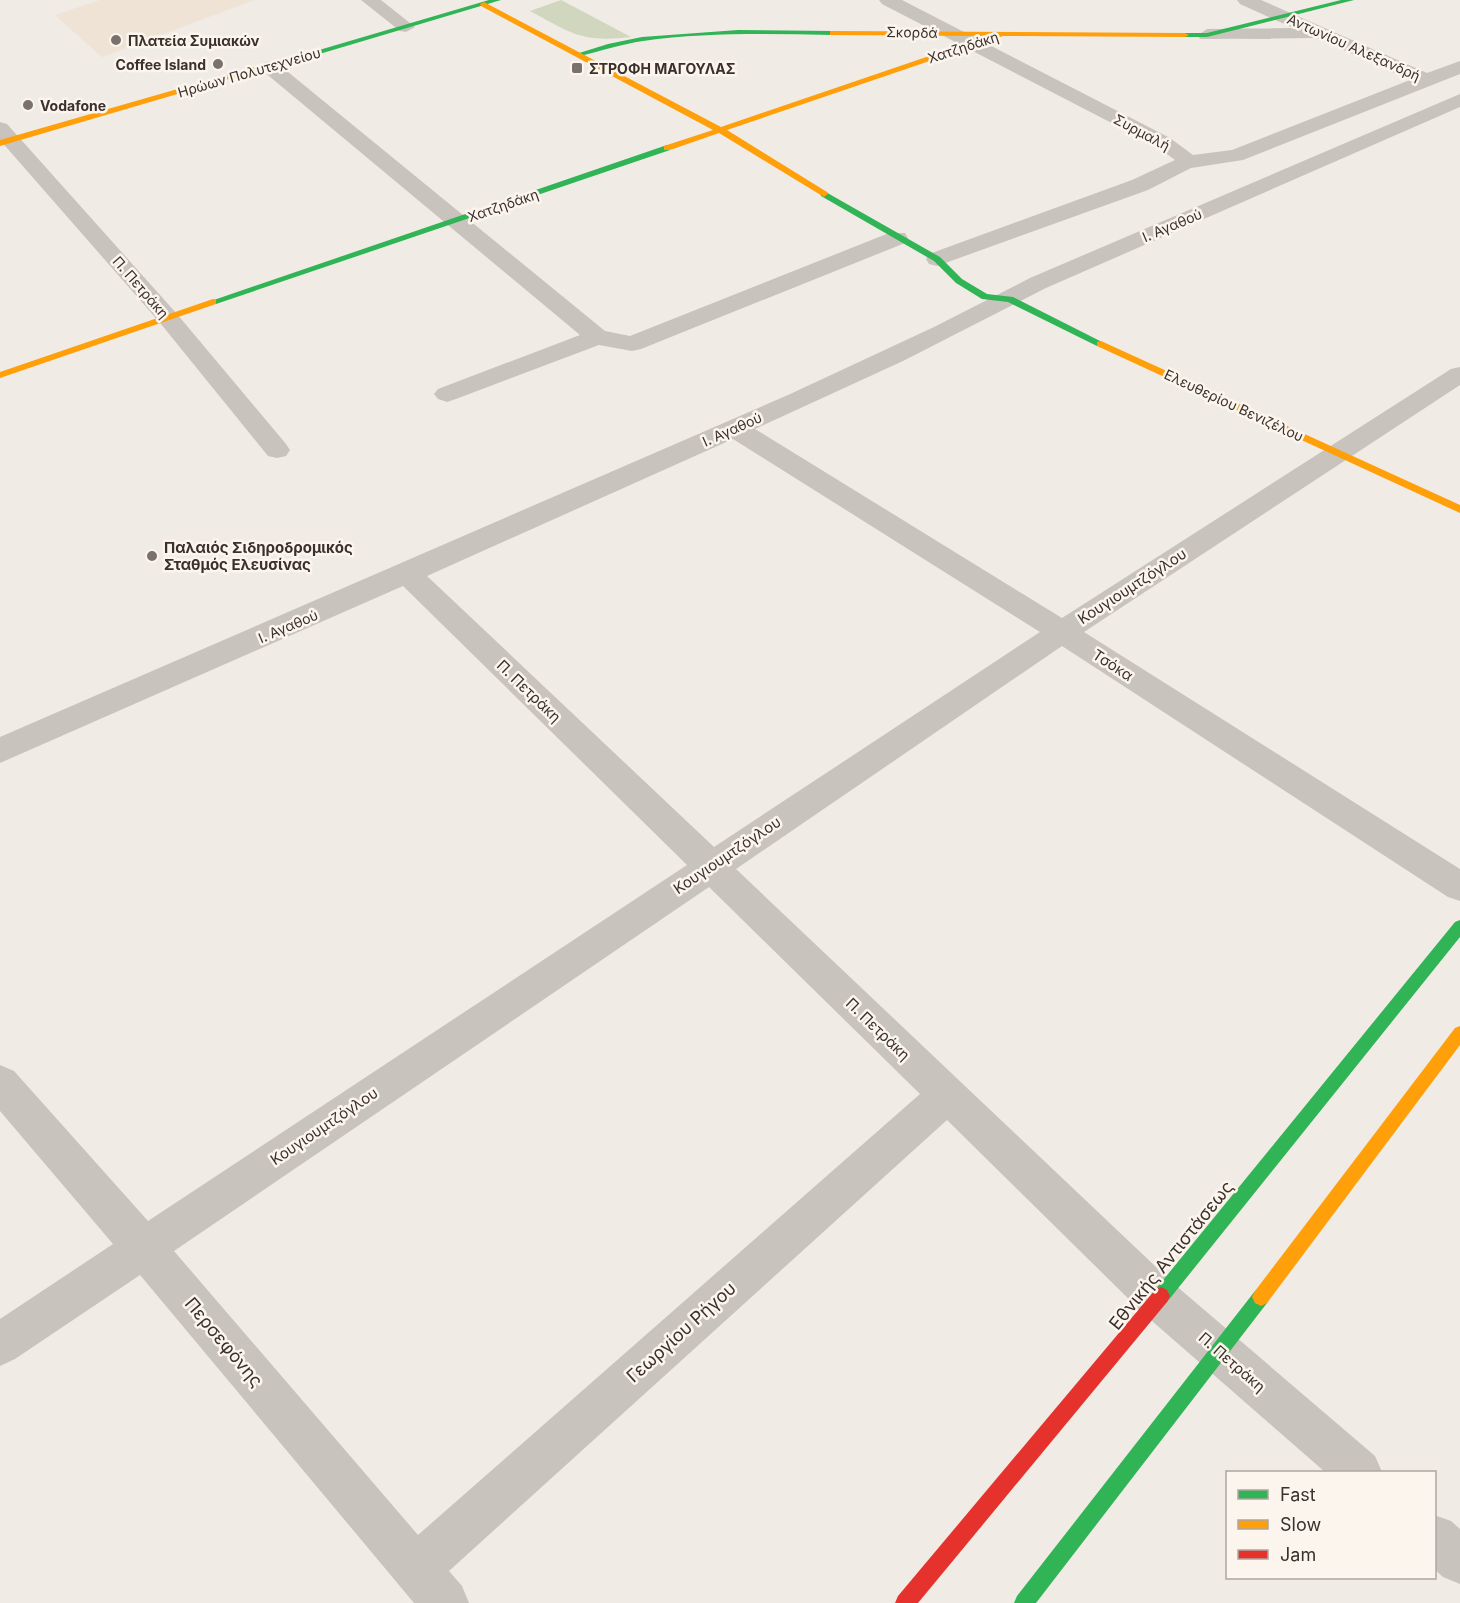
<svg xmlns="http://www.w3.org/2000/svg" width="1460" height="1603" font-family="Inter,sans-serif">
<rect width="100%" height="100%" fill="#f0ebe5"/>
<!-- green -->
<path fill="#d1d6bf" d="M561 0 631 37C582 43 571 33 530 11Z"/>
<!-- plaza -->
<path fill="#eee3d5" d="M100 0H254L102 57 55 15Z"/>
<g fill="none" stroke-linecap="round" stroke-linejoin="round">
<!-- street -->
<path fill="#c9c3be" fill-rule="evenodd" d="M361 0H381L415 27 406 32 400 31Z
M879 0H902L1170 138 1193 155 1232 150 1410 80 1317 38 1200 39 1198 35 1207 29 1293 28 1240 4 1237 0H1261L1427 73 1460 61V74L1243 160 1191 168 1148 190 937 266 929 264 926 259 929 254 1132 180 1175 160 1156 146 882 4Z
M270 61 277 63 605 331 630 336 889 233H905L908 238 905 243 641 349 632 351 599 345 456 399 447 402 438 399 434 394 438 389 580 335 263 71 260 67 263 63Z
M1460 94V107L1046 288 903 361 755 429 1062 618 1451 369 1460 367V385L1084 632 1460 869V901L1448 897 1062 646 736 869 1174 1284 1375 1456 1382 1472H1325L1144 1314 947 1120 449 1571 462 1586 469 1603H414L140 1275 15 1359 0 1366V1319L113 1244 0 1111V1065L14 1071 148 1221 687 865 403 586 0 763V737L788 395 934 327 1030 278ZM733 439 1040 632 714 847 427 576ZM709 887 920 1094 418 1535 174 1251Z
M0 122 7 124 177 314 286 444 290 450 286 456 277 458 268 456 161 324 0 140Z
M1434 1515 1451 1521 1460 1529V1584L1443 1577 1434 1569Z"/>
<!-- fast -->
<path fill="#30b455" fill-rule="evenodd" d="M489 0H501L316 55 309 53Z
M1341 0H1354L1207 37H1185L1181 35 1185 33H1207Z
M738 30 833 31 837 33 833 35C770 34 706 32 643 41 622 44 601 51 580 56L576 54 608 44 642 37Z
M667 145 671 148 670 150 216 304 208 302Z
M824 191 940 257 962 279 987 294 1013 297 1106 344 1105 346H1097L1008 302 982 299 956 283 934 261 821 196 820 194Z
M1460 920V937L1167 1302 1161 1305 1155 1302 1152 1296 1155 1290 1455 922Z
M1261 1288 1267 1291 1270 1297 1267 1303 1036 1603H1014L1017 1596 1255 1291Z"/>
<!-- slow -->
<path fill="#ff9f0a" fill-rule="evenodd" d="M484 2 721 127 988 36 830 35V31H833L1185 33 1189 35 1185 37 1003 36 727 130 827 192 828 194 824 197 719 133 670 150H664V146L713 130 481 6 480 4Z
M310 51 317 53 0 146V140Z
M213 299 216 300V304L0 378V372Z
M1101 341 1460 505V513L1097 346V342Z
M1460 1026V1045L1267 1303 1261 1306 1255 1303 1252 1297 1255 1291 1455 1028Z"/>
<!-- jam -->
<path fill="#e5322d" fill-rule="evenodd" d="M1161 1287 1167 1290 1170 1296 1167 1302 918 1603H895L898 1596 1155 1290Z"/>
</g>
<!-- markers -->
<g fill="#7a716c" stroke="#fbf5ee" stroke-width="2">
<circle cx="116" cy="40" r="6"/>
<circle cx="218" cy="64" r="6"/>
<rect x="571" y="62" width="12" height="12" rx="3"/>
<circle cx="28" cy="105" r="6"/>
<circle cx="152" cy="556" r="6"/>
</g>
<g text-anchor="middle" dominant-baseline="central" stroke-width="5" stroke-linejoin="round" paint-order="stroke">
<!-- far-street labels -->
<g font-size="14" fill="#3b302b" stroke="#fbf5ee">
<text transform="translate(912 32) rotate(1)">Σκορδά</text>
<text transform="translate(963 47) rotate(-18)">Χατζηδάκη</text>
<text transform="translate(1354 47) rotate(24)">Αντωνίου Αλεξανδρή</text>
<text transform="translate(249 72) rotate(-16)">Ηρώων Πολυτεχνείου</text>
<text transform="translate(1142 132) rotate(28)">Συρμαλή</text>
<text transform="translate(503 205) rotate(-19)">Χατζηδάκη</text>
<text transform="translate(1172 225) rotate(-23)">Ι. Αγαθού</text>
<text transform="translate(141 287) rotate(49)">Π. Πετράκη</text>
<text transform="translate(1234 405) rotate(25)">Ελευθερίου Βενιζέλου</text>
<text transform="translate(732 429) rotate(-24)">Ι. Αγαθού</text>
<text transform="translate(288 626) rotate(-23)">Ι. Αγαθού</text>
</g>
<!-- far-poi labels -->
<g font-size="14" font-weight="bold" fill="#3b302b" stroke="#fbf5ee" text-anchor="start">
<text x="128" y="40">Πλατεία Συμιακών</text>
<text x="206" y="64" text-anchor="end">Coffee Island</text>
<text x="589" y="68">ΣΤΡΟΦΗ ΜΑΓΟΥΛΑΣ</text>
<text x="40" y="105">Vodafone</text>
</g>
<!-- poi labels -->
<g font-size="15" font-weight="bold" fill="#3b302b" stroke="#fbf5ee" text-anchor="start">
<text x="164" y="547">Παλαιός Σιδηροδρομικός<tspan x="164" dy="17">Σταθμός Ελευσίνας</tspan></text>
</g>
<!-- street labels -->
<g font-size="15" fill="#3b302b" stroke="#fbf5ee">
<text transform="translate(1132 586) rotate(-33)">Κουγιουμτζόγλου</text>
<text transform="translate(1113 665) rotate(33)">Τσόκα</text>
<text transform="translate(529 691) rotate(44)">Π. Πετράκη</text>
<text transform="translate(727 855) rotate(-34)">Κουγιουμτζόγλου</text>
<text transform="translate(878 1029) rotate(44)">Π. Πετράκη</text>
<text transform="translate(324 1126) rotate(-34)">Κουγιουμτζόγλου</text>
<text transform="translate(1232 1362) rotate(41)">Π. Πετράκη</text>
</g>
<!-- near-street labels -->
<g font-size="18" fill="#3b302b" stroke="#fbf5ee">
<text transform="translate(1171 1255) rotate(-51)">Εθνικής Αντιστάσεως</text>
<text transform="translate(681 1332) rotate(-42)">Γεωργίου Ρήγου</text>
<text transform="translate(224 1342) rotate(50)">Περσεφόνης</text>
</g>
</g>
<!-- legend -->
<rect x="1226" y="1471" width="210" height="108" fill="#fbf5ee" stroke="#aea6a0" stroke-width="1.5"/>
<rect x="1238" y="1490" width="30" height="9" fill="#30b455" stroke="#aea6a0" stroke-width="1.5"/>
<text x="1280" y="1501" font-size="18" fill="#3b302b">Fast</text>
<rect x="1238" y="1520" width="30" height="9" fill="#ff9f0a" stroke="#aea6a0" stroke-width="1.5"/>
<text x="1280" y="1531" font-size="18" fill="#3b302b">Slow</text>
<rect x="1238" y="1550" width="30" height="9" fill="#e5322d" stroke="#aea6a0" stroke-width="1.5"/>
<text x="1280" y="1561" font-size="18" fill="#3b302b">Jam</text>
</svg>
